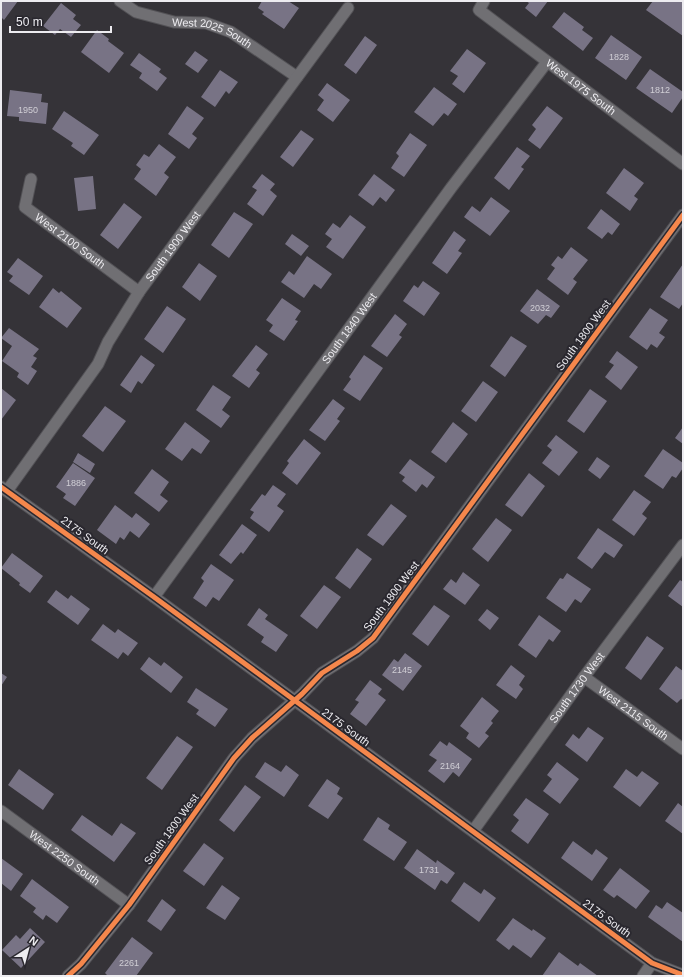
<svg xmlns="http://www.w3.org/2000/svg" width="684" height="977" font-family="Helvetica,sans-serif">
<rect width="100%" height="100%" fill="#353338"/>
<!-- building -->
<path fill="#787385" d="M1 1H18L4 20 1 17Z
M262 1H288L299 8 284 29 262 14 264 12 258 8Z
M526 1H548L536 17 525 8 529 3Z
M653 1H683V36L646 10Z
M61 3 76 15 73 19 81 25 71 37 60 29 55 35 43 26Z
M564 12 584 27 582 30 593 38 583 51 552 27Z
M97 30 109 39 108 41 124 53 109 73 81 52Z
M611 35 642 57 626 80 595 58Z
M365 36 377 45 356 74 344 65Z
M467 49 486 63 464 93 452 84 458 76 450 71Z
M195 51 208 60 198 73 185 64Z
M139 53 161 69 159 72 167 78 157 91 139 78 142 73 130 65Z
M650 69 683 92V97L672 113 636 88Z
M220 70 238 82 229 94 226 91 215 107 201 97Z
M327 83 350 100 333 122 317 110 324 100 318 95Z
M434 87 457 104 448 116 444 113 433 126 414 112Z
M10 90 42 94 41 102 48 103 46 124 19 121V117L7 116Z
M187 106 204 118 192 134 197 138 189 149 168 134Z
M547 106 563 118 540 149 528 140 536 129 532 125Z
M64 111 99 135 84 155 71 146 73 143 52 129Z
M301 130 314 139 293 167 280 157Z
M410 133 427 145 404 177 391 168 399 156 396 153Z
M159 144 176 157 164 173 169 177 156 196 134 179 141 169 136 165 144 154 149 157Z
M517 147 530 156 521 167 524 169 509 190 494 178Z
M624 168 644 183 634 196 638 199 630 211 606 193Z
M262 174 275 184 270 190 277 196 263 216 247 204 257 190 252 187Z
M374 174 395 190 386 202 380 197 373 206 358 195Z
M93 176 96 209 78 211 74 178Z
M491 197 510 211 490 236 464 217 472 206 480 212Z
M124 203 142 217 118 249 100 235Z
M601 209 620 224 612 235 608 232 602 239 587 228Z
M234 212 253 224 229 258 211 245Z
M350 215 366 227 343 259 326 247 332 239 325 234 333 223 340 228Z
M454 231 466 240 458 251 462 253 447 274 432 263Z
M292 234 309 246 301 256 285 244Z
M571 247 588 260 573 279 577 282 568 295 547 279 555 268 551 265 558 256 562 259Z
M307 256 332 274 321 289 314 284 304 298 281 282 289 271 294 275Z
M18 258 43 276 29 295 9 281 13 276 7 272Z
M199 263 217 276 200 301 182 287Z
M683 264V303L679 309 660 297Z
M423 281 440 293 424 316 403 301 414 285 418 288Z
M53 288 59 293 61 291 82 308 67 328 39 307Z
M537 289 560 306 551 318 546 315 538 324 520 311Z
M282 298 301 311 295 320 298 321 284 341 269 331 273 325 266 320Z
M167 306 186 319 163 353 144 339Z
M650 308 668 320 659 333 665 337 657 348 651 344 647 350 629 337Z
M395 314 407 324 399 335 402 337 387 357 371 346Z
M9 328 39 349 33 356 37 358 31 367 37 371 28 385 17 377 19 373 2 361 12 346 1 338Z
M511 336 527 346 505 377 490 366Z
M256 345 268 354 256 370 260 373 249 388 232 376Z
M617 351 638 367 621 390 605 377 614 365 609 362Z
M141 355 155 365 142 384 138 381 131 393 120 385Z
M364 355 383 368 360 401 343 390 351 379 349 377Z
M483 381 498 392 476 422 461 411Z
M213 385 231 397 222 410 230 416 221 428 196 410Z
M1 388 16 400 1 420Z
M590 389 607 401 584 433 567 421Z
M333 399 345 408 337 419 340 421 325 441 309 430Z
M105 406 126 421 103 452 82 436Z
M185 422 210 441 201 454 192 448 182 461 165 449Z
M453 422 468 434 446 463 431 452Z
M683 427V444L675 438Z
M556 435 578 452 559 476 542 463 552 450 547 446Z
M304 439 321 453 297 485 282 473 289 463 287 461Z
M663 449 683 463V468L676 478 672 476 663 489 644 476Z
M78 453 95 464 90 473 73 462Z
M597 457 610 466 600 479 588 470Z
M410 459 435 477 427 488 422 484 416 492 402 481 405 477 399 473Z
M73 463 95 478 75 506 63 498 66 494 56 487Z
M152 469 169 482 160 495 168 501 159 512 134 493Z
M529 473 545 486 522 517 505 505Z
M273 485 286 494 277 506 284 511 269 532 250 518 254 512 250 510 262 494 265 496Z
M634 490 651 502 642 514 647 518 634 536 612 520Z
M391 504 407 516 383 546 367 535Z
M115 505 132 518 136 513 150 524 139 538 130 531 124 540 120 537 116 544 97 530Z
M496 518 512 530 488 562 472 549Z
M242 524 257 535 243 554 241 552 231 564 219 555Z
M598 528 623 545 614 558 605 552 592 569 577 558Z
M357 548 372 559 350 589 335 578Z
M12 553 43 576 30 593 19 585 20 583 1 568Z
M211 564 234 580 219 601 213 597 206 607 193 598 204 581 201 578Z
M463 572 480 585 465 605 443 589 451 579 456 583Z
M567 573 591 589 581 603 575 599 566 612 546 598 560 578 563 579Z
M680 580 683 582V607L668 596Z
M324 585 341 597 317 629 300 616Z
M56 590 68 599 71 595 90 609 78 625 47 602Z
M434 605 450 616 428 646 412 634Z
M259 608 268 615 265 619 288 635 276 652 261 642 264 637 247 625Z
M487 609 499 618 490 630 478 620Z
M539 615 561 631 553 642 549 639 536 658 518 645Z
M103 624 115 633 118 629 138 643 128 656 123 652 118 659 91 640Z
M647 636 664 648 641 680 625 668Z
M405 653 422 666 403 691 382 675 394 659 398 662Z
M149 657 161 666 164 662 183 677 171 693 140 669Z
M511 665 525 676 519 685 523 689 516 699 496 685Z
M676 666 683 671V700L681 699 677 703 659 689Z
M1 673 7 677 1 686Z
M370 680 382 689 378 694 386 700 366 726 350 714 359 702 355 700Z
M196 688 228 709 215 727 196 714 199 710 187 702Z
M482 697 499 711 491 721 493 723 485 733 489 736 479 748 466 738 469 733 460 726Z
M588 727 604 738 587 762 565 745 573 734 579 739Z
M177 736 193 747 162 790 146 778Z
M440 741 447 746 449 742 472 759 459 777 453 772 444 783 428 771 437 760 429 755Z
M265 762 281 772 286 765 299 775 284 797 255 777Z
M557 762 579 779 560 804 543 791 552 779 547 775Z
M19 769 54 794 43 810 8 785Z
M626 769 637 777 642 771 659 783 640 807 613 787Z
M327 779 340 788 337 794 343 798 328 819 308 806Z
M245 785 261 797 234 832 219 820Z
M526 798 549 814 528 844 511 831 519 820 513 815Z
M678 803 683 807V834L665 821Z
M82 815 112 836 121 823 136 833 114 862 71 830Z
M378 817 390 825 388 829 407 842 394 861 363 840Z
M573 841 592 855 596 849 608 858 592 881 561 858Z
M204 843 224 858 204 886 183 871Z
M417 849 436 863 437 860 455 873 447 884 441 880 435 890 404 868Z
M1 858 23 874 11 891 1 883Z
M620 868 650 891 636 909 617 895 614 898 603 890Z
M32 879 69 907 57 923 46 915 43 920 33 912 36 908 20 896Z
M464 882 481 894 484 889 496 898 479 922 451 901Z
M222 885 240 898 225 920 206 908Z
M162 899 176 910 161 931 147 921Z
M667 902 683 913V942L648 917 656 905 662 909Z
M513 918 532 931 533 929 546 938 531 958 513 945 509 950 496 940Z
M30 928 45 942 21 968 2 950 16 935 20 939Z
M132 937 153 953 136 976H108L105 973Z
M559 952 578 966 580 963 598 976H542Z"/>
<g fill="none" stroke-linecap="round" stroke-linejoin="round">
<defs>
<g id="minor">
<path id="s1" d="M120 1 136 12 174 22 206 23 231 32 297 77"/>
<path id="s2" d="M484 1 479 10 683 164"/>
<path id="s3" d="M31 179 25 207 139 292"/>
<path d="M1 487 154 597 652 963 683 975"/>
<path id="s4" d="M7 491 98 364 108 342 139 292 348 8"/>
<path id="s5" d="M154 597 451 188 547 62"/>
<path id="s6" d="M584 677 683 749"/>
<path id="s7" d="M1 811 129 905"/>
<path id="s8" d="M473 831 584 677 683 545"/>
<path d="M68 976 81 964 129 905 234 758 252 738 302 694 322 673 357 651 373 638 683 215"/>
<path d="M643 976 652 963"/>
</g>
</defs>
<!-- minor casing -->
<use href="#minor" stroke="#535256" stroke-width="13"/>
<!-- minor -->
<use href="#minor" stroke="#706f73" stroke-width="11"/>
<defs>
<path id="cycleway" d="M1 487 154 597 652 963 683 975
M68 976 81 964 129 905 234 758 252 738 302 694 322 673 357 651 373 638 683 215"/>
</defs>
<!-- cycleway casing -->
<use href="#cycleway" stroke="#2a282f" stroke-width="8"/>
<!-- cycleway -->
<use href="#cycleway" stroke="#f5874c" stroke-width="5"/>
</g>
<g text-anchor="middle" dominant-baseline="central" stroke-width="4" stroke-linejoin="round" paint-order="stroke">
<!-- number labels -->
<g font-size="9" fill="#d0ced5">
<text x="619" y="57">1828</text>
<text x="660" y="90">1812</text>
<text x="28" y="110">1950</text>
<text x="540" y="308">2032</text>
<text x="76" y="483">1886</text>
<text x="402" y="670">2145</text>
<text x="450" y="766">2164</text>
<text x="429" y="870">1731</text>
<text x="129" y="963">2261</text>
</g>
<!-- street labels -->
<g font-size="11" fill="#edecf0" stroke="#2a282f">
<text stroke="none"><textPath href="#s1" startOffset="99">West 2025 South</textPath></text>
<text stroke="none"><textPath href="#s2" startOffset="138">West 1975 South</textPath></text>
<text stroke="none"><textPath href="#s3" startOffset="85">West 2100 South</textPath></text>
<text stroke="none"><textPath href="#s4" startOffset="296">South 1900 West</textPath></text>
<text stroke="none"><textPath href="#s5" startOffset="332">South 1840 West</textPath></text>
<text transform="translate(583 335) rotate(-54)">South 1800 West</text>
<text transform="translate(85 535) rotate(36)">2175 South</text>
<text transform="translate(391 596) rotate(-53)">South 1800 West</text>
<text stroke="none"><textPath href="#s8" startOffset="177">South 1730 West</textPath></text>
<text stroke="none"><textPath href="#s6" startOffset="61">West 2115 South</textPath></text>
<text transform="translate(346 727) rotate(36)">2175 South</text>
<text transform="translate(171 829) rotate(-54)">South 1800 West</text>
<text stroke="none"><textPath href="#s7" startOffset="79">West 2250 South</textPath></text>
<text transform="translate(607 918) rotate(36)">2175 South</text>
</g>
</g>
<!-- border -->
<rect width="684" height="977" fill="none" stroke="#edecf0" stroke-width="4"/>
<!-- north arrow -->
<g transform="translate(28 949) rotate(36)" stroke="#2a282f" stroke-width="3" paint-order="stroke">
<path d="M0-3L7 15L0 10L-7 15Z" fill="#edecf0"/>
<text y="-6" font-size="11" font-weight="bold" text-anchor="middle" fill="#edecf0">N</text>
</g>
<!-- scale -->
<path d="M10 26v6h101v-6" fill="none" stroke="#edecf0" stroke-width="2"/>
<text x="16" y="26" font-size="12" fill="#edecf0" stroke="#2a282f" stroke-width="3" paint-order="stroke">50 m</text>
</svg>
